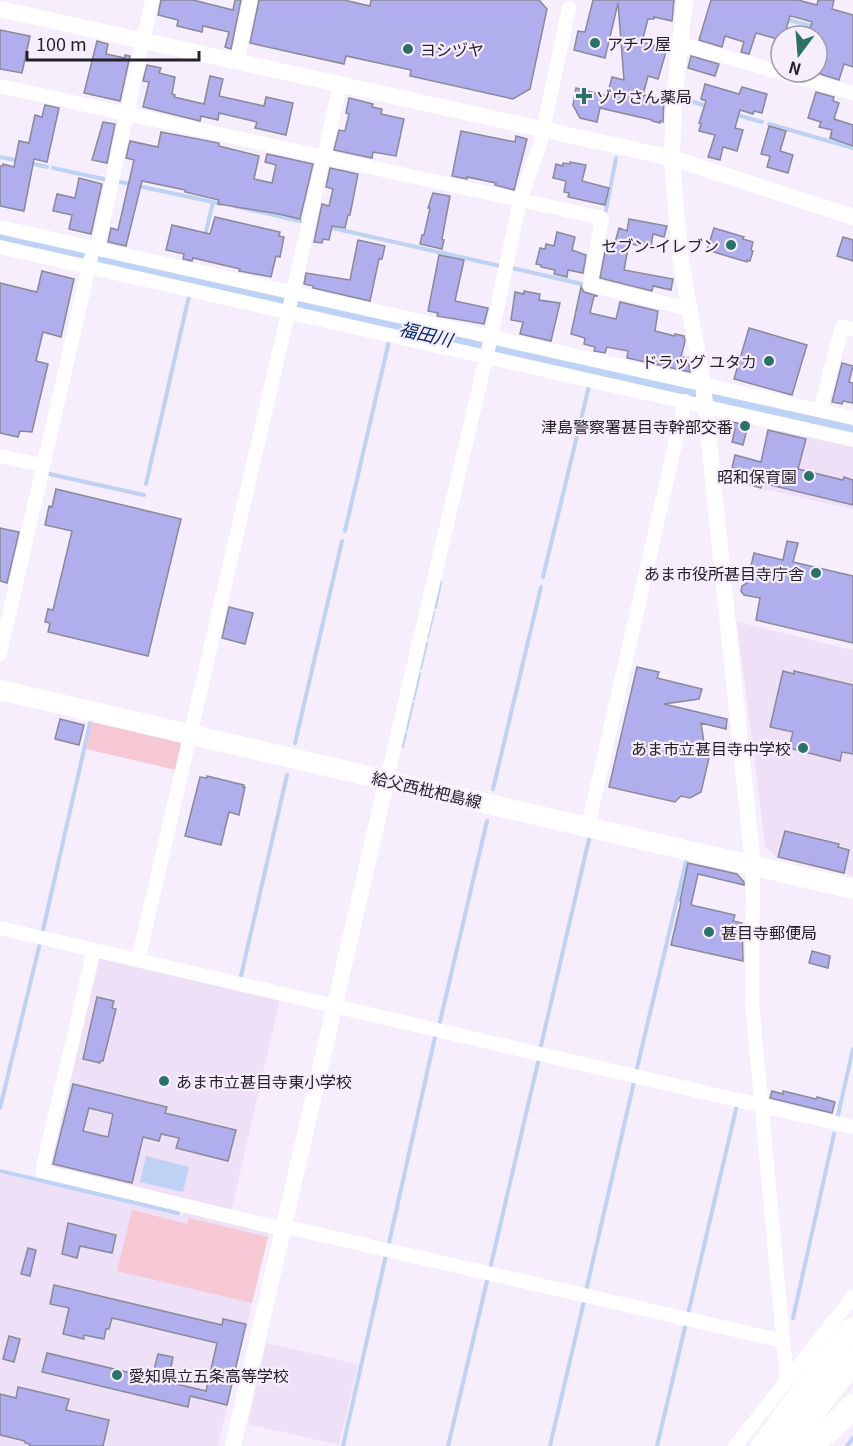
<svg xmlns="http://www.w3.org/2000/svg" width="853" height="1446" font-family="Georgia,'Noto Sans JP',serif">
<rect width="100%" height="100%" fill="#f6edfd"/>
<!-- built -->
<path fill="#eee1f7" d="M779 428 853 444V509L763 489 769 463H773Z
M737 622 853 650V876L776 857 765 846Z
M100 955 280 999 232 1208 228 1210 51 1168 48 1163 96 958Z
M0 1174 76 1190 183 1216 185 1210 269 1232 218 1446H0Z
M266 1343 358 1364 339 1445 248 1424Z"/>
<!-- green -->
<path fill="#f6c8d3" d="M92 722 186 744 180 771 86 749Z
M132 1210 187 1224 189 1218 268 1237 252 1303 117 1271Z"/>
<!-- water -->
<path fill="#bdd2f4" d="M0 231 853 423V434L0 242Z
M146 1156 189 1167 183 1192 140 1182Z"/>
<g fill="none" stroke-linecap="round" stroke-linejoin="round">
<!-- stream -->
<path stroke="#bdd2f4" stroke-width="4" d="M785 19 815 27
M684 99 709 107
M734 114 762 122
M769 124 853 148
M0 157 20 161
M30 163 47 167
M53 168 108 180
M120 182 131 184
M138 186 213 202
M234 206 304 222
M605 216 616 158
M328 227 500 266
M205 236 213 202 221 204
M512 268 586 285
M45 473 144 495
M146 484 189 296
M345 531 389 341
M543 577 589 386
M435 607 440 582
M427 637 433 612
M420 668 426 643
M413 699 419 674
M406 729 412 704
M295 743 342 541
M402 746 405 734
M493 789 541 587
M43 930 90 723
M241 976 287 775
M439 1026 487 821
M542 1051 540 1050 589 839
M636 1072 686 862
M0 1108 40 943
M838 1115 853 1049
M0 1171 178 1213
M389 1243 435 1037
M490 1269 539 1058
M586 1291 634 1082
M688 1314 737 1105
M793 1318 834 1134
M343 1446 386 1255
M448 1446 488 1277
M550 1446 584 1301
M657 1446 686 1323
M847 1446 853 1438"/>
</g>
<!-- building -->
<path fill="#b0aeec" stroke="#898998" stroke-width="1.5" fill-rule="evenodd" d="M161 0H193L233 10 235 0H241L231 49 225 47 229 32 203 26 202 32 177 26 178 20 158 15Z
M259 0H344L370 6 371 0H539L547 9 530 89 513 99 410 76 411 70 346 56 344 64 250 43Z
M593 0H674L672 21 654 17V19H648L642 42 655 45 654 48 666 52 658 79 648 76 643 95 664 99 663 122 660 121V123L652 121V120L600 108 597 122 580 118 573 105 576 88 607 96 612 77 624 80 618 3 605 58 574 50 578 31 585 32Z
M711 0H798L817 5 818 0H834L832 9 853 15V67L844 64 839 80 817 73V36H808L812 22 795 17 790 16 784 36H781V40L756 33 749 54 741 52 744 42 725 36 722 47 699 40Z
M0 30 30 36 22 73 0 69Z
M97 41 108 44 106 54 125 58V55L130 56 120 101 84 93Z
M691 56 719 64 715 76 688 68Z
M147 65 161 68 159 73 175 77 172 94 175 95 174 97 204 104 210 76 223 79 219 96 264 106 266 97 293 103 286 135 255 128 257 122 219 113 218 120 201 116 200 121 143 107 149 82 143 81Z
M705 84 739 94 742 87 767 94 762 113 754 111 753 114 740 110 735 128 743 130 737 151 723 147 720 160 708 157 715 135 699 131 701 124 699 123 706 101 701 99Z
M816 92 834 97 833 101 839 103 834 119 853 125V146L830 138 832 130 819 127 821 122 808 118Z
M349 98 373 104 372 107 382 109 381 114 404 119 396 156 373 152 372 158 334 150 339 130 345 131 349 114 346 113Z
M45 105 59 108 47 162 34 159 24 211 0 206V166H3V164L14 167 19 141 29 143 35 115 42 117Z
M103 122 115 124 107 163 92 160Z
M769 126 786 131 780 151 793 155 788 173 767 167 770 156 761 154Z
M461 131 515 142 516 136 527 139 514 190 495 185 496 183 467 177V179L452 176Z
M161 132 219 143V146L259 156 254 179 272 183 276 165 265 162 267 154 313 164 300 219 279 214 218 204 219 200 185 192V190L142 181 126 246 108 242 111 228 118 230 134 160 126 158 130 141 158 147Z
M570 162 586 165 582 181 609 188 605 205 568 197 569 193 564 192 566 181 553 178 556 164 563 166V163L570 164Z
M330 168 358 174 350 215H348L345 228 332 226 329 240 323 239 322 243 314 242 322 204 329 206 333 189 326 187Z
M79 178 102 184 91 234 69 229 72 215 53 211 57 194 75 198Z
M433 193 450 196 442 239 444 240 442 249 420 244 422 235H424L430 208H428Z
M215 217 280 232 279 236 284 237 280 257 276 256 271 277 239 271 240 269 193 258 192 261 183 259 184 254 166 250 172 225 210 234Z
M629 219 667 226 664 237 653 234 651 247 629 244 624 270 673 279 671 290 653 286 652 291 600 278 606 246 608 244 614 246 619 228 627 231Z
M714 228 744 237 743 239 753 242 751 250 753 251 750 261 747 260V262L707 250Z
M557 232 575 237 572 250 586 255 583 273 568 270 567 277 554 274 555 270 541 267V265L536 264 540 248 545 249 546 244 554 246Z
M843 237 853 240V261L837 256Z
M358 240 385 246 382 259H379L370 301 313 288V286L304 284 306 273 350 280Z
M439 255 464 260 455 301 488 308 484 324 437 316 438 313 428 311Z
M42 271 74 279 61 337 43 332 36 361 48 364 32 432 20 431 18 437 0 433V283L37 292Z
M581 287 584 292 598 296H594L590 313 616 319 620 302 658 311 655 331 675 336V334L684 336 685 341 681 357 688 358 690 372 627 358 628 351 607 347 605 353 594 351 595 347 584 344 585 338 571 334Z
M524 291 540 294 539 300 560 303 551 341 520 334 523 322 511 320 515 292 524 294Z
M749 328 807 345 792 395 734 379Z
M842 363 853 366 849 382 853 383V403L843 401 842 404 832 402Z
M732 422 748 425 743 445 732 442 735 429 731 427Z
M768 430 806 439 798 469 843 480 844 477 853 480V505L762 483 761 488 744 483 747 472 732 468 735 455 761 462Z
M56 489 181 519 148 656 48 632 50 623 45 622 48 609 53 610 72 531 45 525 49 506 52 507Z
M0 528 19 532 7 583 0 581Z
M787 541 798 543 793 562 853 576V643L756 620 760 598 744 595 741 591 742 586 747 583 754 553 783 560Z
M229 607 253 613 245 644 222 638Z
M637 667 659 672 657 678 702 689 699 699 664 704 727 719 726 729 701 723 706 755 709 758 701 792 690 798 681 796 675 802 609 787Z
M783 671 794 674V671L853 685V754L842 752 840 761 789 748 793 732 770 727Z
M60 719 84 725 79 745 55 739Z
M207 776 244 785 243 787H245L239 815 229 812 221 845 185 836 200 777 207 778Z
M785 831 839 844 838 847 849 850 844 873 778 857Z
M688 863 737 874 744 882V885L698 874 691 905 735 915 733 921 742 923 743 961 671 945 681 902 680 901Z
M812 951 830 956 828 968 809 963Z
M97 997 114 1001 112 1008 116 1009 103 1061H100V1063L83 1059Z
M73 1084 167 1107 165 1113 236 1130 228 1161 176 1148 179 1138 161 1134 159 1141 143 1137 132 1183 53 1164ZM89 1108 113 1114 108 1137 83 1131Z
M772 1091 783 1094V1091L816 1099 817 1097 835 1102 832 1113 770 1098Z
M68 1223 116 1235 112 1253 80 1246 77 1258 62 1254Z
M28 1248 36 1250 30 1276 21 1274Z
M54 1285 222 1325 223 1319 246 1324 227 1405 190 1396 188 1407 42 1372 47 1353 152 1378 158 1354 173 1357 168 1382 206 1391 217 1343 112 1318 109 1329H106L104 1339 84 1335V1339L63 1334 69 1308 50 1304Z
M9 1336 20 1339 14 1362 3 1359Z
M18 1387 69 1399 66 1410 109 1420 103 1446H29L30 1444 25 1443V1441L0 1435V1394L16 1398Z"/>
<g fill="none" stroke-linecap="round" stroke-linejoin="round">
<!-- minor -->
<path stroke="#fff" stroke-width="14" d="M680 44 853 93
M237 62 250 0
M0 86 602 218 590 285 689 309
M0 227 853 418
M0 247 853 440
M97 249 152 0
M820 410 842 327 853 329
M0 456 42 465
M0 654 91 258
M387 779 491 337 520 201 540 144 569 8
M588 826 685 401
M753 865 752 1003 787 1381
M0 928 853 1127
M94 950 42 1171 282 1229
M138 960 293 292 340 85
M283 1226 783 1341
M735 1446 853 1297"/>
<!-- tertiary -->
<path stroke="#fff" stroke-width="16" d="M685 0 674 100 672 158 676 210 680 256 703 384 753 865
M0 9 672 158 853 217
M233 1446 387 779"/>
<!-- secondary -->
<path stroke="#fff" stroke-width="20" d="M0 690 853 889"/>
<!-- motorway -->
<path stroke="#fff" stroke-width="24" d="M763 1446 820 1369 853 1329
M786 1446 853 1361
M807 1446C825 1436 839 1421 853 1406"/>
</g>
<!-- markers -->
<g fill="#2a7167" stroke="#f6edfd" stroke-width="2">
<circle cx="595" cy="43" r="6"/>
<circle cx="408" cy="49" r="6"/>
<path d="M581 87h6v6h6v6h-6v6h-6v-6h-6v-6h6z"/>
<circle cx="731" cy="245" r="6"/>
<circle cx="769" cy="361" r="6"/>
<circle cx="745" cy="426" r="6"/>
<circle cx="809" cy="476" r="6"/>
<circle cx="816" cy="573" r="6"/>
<circle cx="803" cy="748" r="6"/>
<circle cx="709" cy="932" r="6"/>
<circle cx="164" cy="1081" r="6"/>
<circle cx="117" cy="1375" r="6"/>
</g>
<g text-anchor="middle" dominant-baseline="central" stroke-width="4.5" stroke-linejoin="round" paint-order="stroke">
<!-- poi labels -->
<g font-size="16" fill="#252227" stroke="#f6edfd" text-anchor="start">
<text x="607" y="43">アチワ屋</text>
<text x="420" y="49">ヨシヅヤ</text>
<text x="596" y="96">ゾウさん薬局</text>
<text x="719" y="245" text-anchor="end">セブン-イレブン</text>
<text x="757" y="361" text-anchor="end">ドラッグ ユタカ</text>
<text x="733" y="426" text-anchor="end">津島警察署甚目寺幹部交番</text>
<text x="797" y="476" text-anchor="end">昭和保育園</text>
<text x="804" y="573" text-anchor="end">あま市役所甚目寺庁舎</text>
<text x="791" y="748" text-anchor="end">あま市立甚目寺中学校</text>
<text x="721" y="932">甚目寺郵便局</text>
<text x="176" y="1081">あま市立甚目寺東小学校</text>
<text x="129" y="1375">愛知県立五条高等学校</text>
</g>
<!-- street labels -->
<g font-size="16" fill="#252227" stroke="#f6edfd">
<text transform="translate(427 789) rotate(13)">給父西枇杷島線</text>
</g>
<!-- water labels -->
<g font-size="18" font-style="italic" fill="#032c6a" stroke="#f6edfd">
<text transform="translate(426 333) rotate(13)">福田川</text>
</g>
</g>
<!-- north arrow -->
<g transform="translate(799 54) rotate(196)"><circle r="28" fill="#f6edfd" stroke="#a29ca7" stroke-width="1.5"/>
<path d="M0-4.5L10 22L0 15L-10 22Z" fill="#2a7167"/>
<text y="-9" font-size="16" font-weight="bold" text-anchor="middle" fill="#252227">N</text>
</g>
<!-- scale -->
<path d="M27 51v9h172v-9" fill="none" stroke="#252227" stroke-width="3"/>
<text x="36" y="51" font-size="18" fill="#252227" stroke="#f6edfd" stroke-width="4.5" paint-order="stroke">100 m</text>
</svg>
